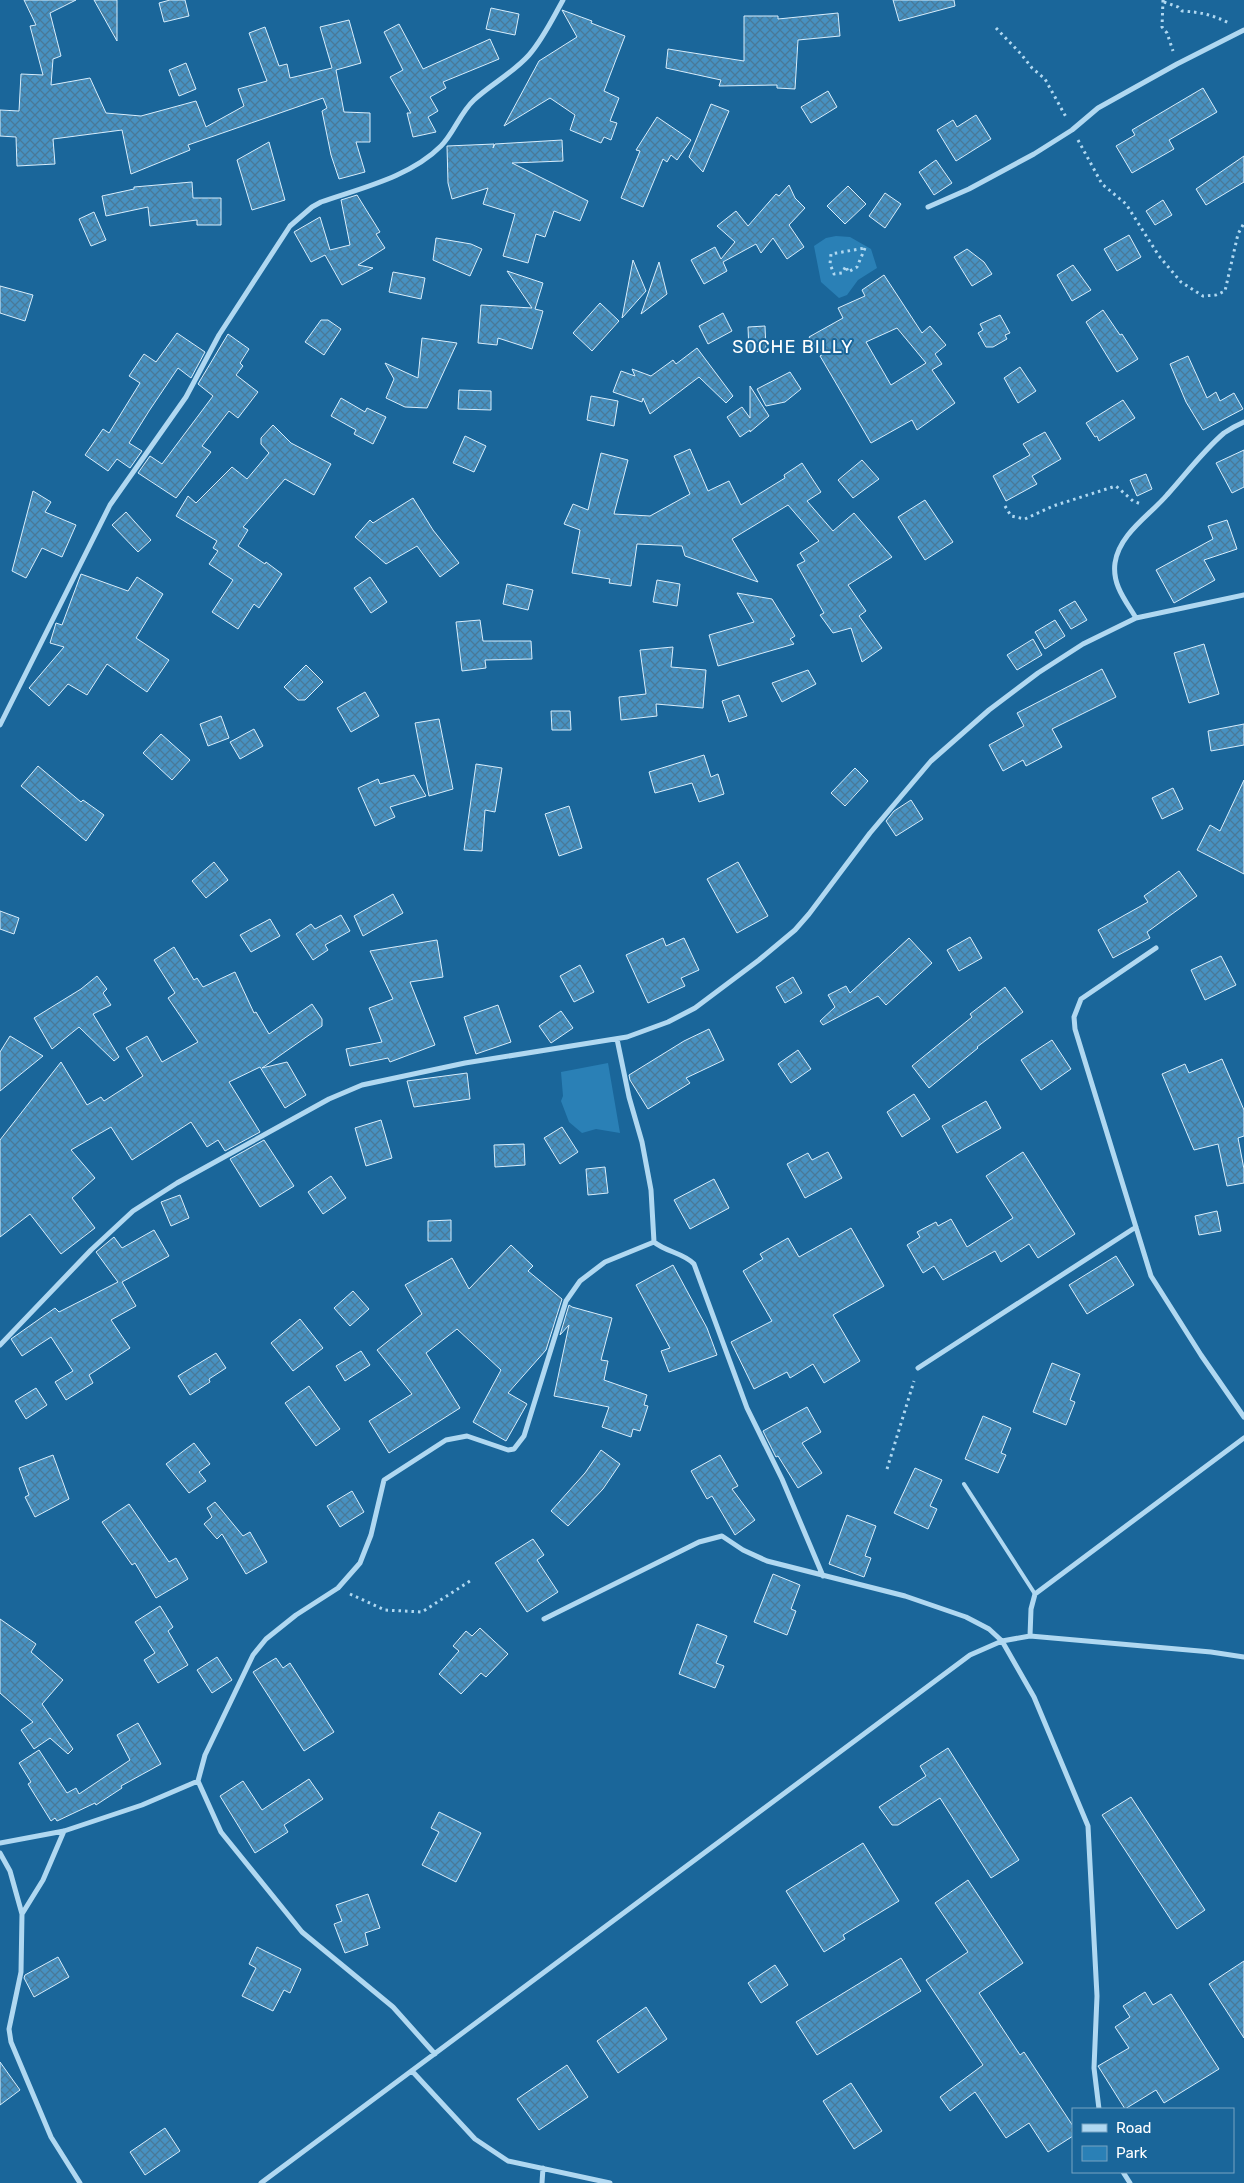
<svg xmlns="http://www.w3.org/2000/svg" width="1244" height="2183" font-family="Rubik,sans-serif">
<defs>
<pattern id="building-cross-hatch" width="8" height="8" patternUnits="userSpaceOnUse" patternTransform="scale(1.25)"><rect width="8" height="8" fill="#4791c1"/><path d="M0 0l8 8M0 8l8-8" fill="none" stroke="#497998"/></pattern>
</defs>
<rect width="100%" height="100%" fill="#1a669a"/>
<!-- park -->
<path fill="#2a80b6" d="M836 236 850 237 871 249 877 268 858 280 847 295 839 298 821 282 814 246 826 238Z
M608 1063 620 1133 596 1129 582 1133 569 1122 561 1101 563 1096 561 1072Z"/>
<!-- building -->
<path fill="url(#building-cross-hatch)" stroke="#d7edfc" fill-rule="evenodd" d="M24 0H76L50 13 61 56 53 59 51 85 90 78 106 113 141 116 196 101 206 127 244 106 238 89 267 81 249 33 265 27 279 66 287 64 290 78 332 68 320 27 349 20 361 63 336 70 344 112 370 113V142H356L365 172 339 179 331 155 322 111 327 108 323 98 188 145 190 150 131 174 122 130 53 139 55 164 17 166 16 137 0 136V110L19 111 21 74 43 75 30 26 36 25Z
M94 0H117V41Z
M170 0H185L189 16 164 22 159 3Z
M893 0H954L955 6 899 21Z
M491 8 519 14 515 35 486 29Z
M562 10 592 21 591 23 625 36 604 91 619 98 610 121 617 123 611 140 604 137 601 143 570 130 575 115 550 98 504 126 539 61 577 37Z
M838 13 840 36 798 40 795 89 777 88V85L719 86 721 80 666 68 668 49 744 61V16H778V19Z
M399 24 423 69 490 39 499 59 443 82 446 88 430 97 438 111 428 117 436 132 413 137 407 113H411L390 77 403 70 384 32Z
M186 63 196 89 179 96 169 70Z
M1203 88 1217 112 1169 140 1174 149 1132 173 1116 146 1135 135 1132 130Z
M828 91 837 107 811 123 801 107Z
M711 104 729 111 703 172 689 157Z
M976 115 991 139 956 161 937 130 953 120 957 127Z
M657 117 691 140 677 160 671 155 667 162 663 159 643 207 621 198 640 151 636 150Z
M562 140 563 161 512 163 588 201 580 221 554 211 545 237 536 234 528 263 503 256 515 214 483 204 488 188 452 199 448 183 447 146 494 144 493 148 495 144Z
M269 142 285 200 252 210 237 160Z
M1244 156V182L1206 205 1196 189Z
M936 160 952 183 934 195 919 172Z
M192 182 193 198H221V225H197V220L150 226 148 207 106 216 102 196 134 189V187Z
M789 185 795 198 805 208 789 225 804 247 787 259 773 238 761 253 756 244 723 262 727 271 704 284 691 260 715 247 721 259 735 242 717 226 736 211 748 226 776 194 779 196Z
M848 186 866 204 845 224 827 206Z
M885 193 901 204 885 228 869 216Z
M357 195 380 232 376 234 385 248 358 265 373 268 342 285 325 255 311 262 294 232 320 217 330 250 350 245 341 200Z
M1163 200 1172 215 1155 225 1146 211Z
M94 212 106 240 91 246 79 219Z
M1129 235 1141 257 1117 271 1104 249Z
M436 238 471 244 482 249 470 276 433 260Z
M967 249 984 262 992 274 972 286 954 257Z
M633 260 646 291 622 318Z
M659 262 667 294 641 314Z
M1073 265 1091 290 1072 301 1057 275Z
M507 271 543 283 535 309 543 311 532 349 498 338 497 345 478 343 481 305 532 308Z
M393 272 425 278 421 299 389 292Z
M884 275 922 333 930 326 946 345 935 354 942 364 932 370 955 403 917 430 912 420 871 443 820 356 830 350H817L809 337 843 318 838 308 865 296 862 290ZM897 328 926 363 891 385 866 342Z
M0 286 33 295 25 321 0 313Z
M600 303 619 321 592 351 573 333Z
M1103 310 1120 335 1122 334 1138 359 1117 372 1086 322Z
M723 313 732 331 708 344 699 326Z
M1000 315 1010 333 1005 335 1007 339 993 347H986L978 333 983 330 980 324Z
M321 320H328L341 329 324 355 305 342Z
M765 326 766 351 749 352 748 327Z
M177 333 205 352 191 378 178 368 149 411 129 443 142 451 130 468 117 459 108 471 85 455 103 429 109 433 140 383 129 376 144 354 156 362Z
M228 334 249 349 240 363 243 366 236 375 258 392 238 418 229 411 202 446 211 452 176 498 138 473 150 456 162 464 213 396 198 384Z
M422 338 457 343 427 408 405 407 386 398 394 379 385 363 418 378Z
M697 348 733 396 726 403 699 377 650 414 643 398 642 402 613 392 621 371 635 376 632 369 651 376 673 360 676 364Z
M1188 356 1207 398 1216 392 1220 401 1234 393 1243 409 1203 430 1186 402 1170 364Z
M1020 367 1036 391 1018 403 1004 378Z
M790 372 801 389 785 402 766 406 757 389Z
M750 386 769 416 750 432V430L740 437 727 417 742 407 750 418Z
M459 390 491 391V410L458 409Z
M591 396 618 401 614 426 587 420Z
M341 398 365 412 367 408 386 417 373 444 354 434 356 430 331 416Z
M1123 400 1135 418 1099 441 1097 436 1095 437 1086 423Z
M273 425 291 443 331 464 314 495 285 479 243 527 248 530 238 546 265 564 266 562 282 574 259 608 254 604 238 629 212 612 233 580 209 564 218 551 213 548 217 541 176 516 188 496 196 503 232 467 247 479 269 453 261 444V438Z
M1045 432 1061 459 1032 476 1037 484 1006 501 993 476 1030 455 1023 444Z
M465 436 486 446 474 472 453 463Z
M690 449 708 491 729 481 741 505 785 478 784 475 802 463 821 492 807 501 833 531 854 513 892 557 848 585 866 611 859 616 882 648 862 662 851 628 833 633 820 615 824 613 797 565 805 561 800 553 819 541 788 505 732 539 758 582 685 556 682 546 637 544 631 586 609 583 610 579 572 573 580 530 564 524 573 504 588 510 601 453 628 460 614 514 650 516 690 494 674 456Z
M1244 450V487L1232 493 1216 463Z
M862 460 879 479 853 498 838 480Z
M1146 474 1152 489 1137 496 1130 480Z
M33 491 51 502 45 512 76 525 62 557 42 548 26 578 12 571Z
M413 498 433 530 459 563 440 577 417 546 386 564 355 537 370 520 373 523Z
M925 500 953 542 925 560 898 517Z
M126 512 151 540 138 552 112 525Z
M1227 520 1237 549 1204 560 1215 580 1174 603 1156 570 1213 539 1208 526Z
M81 574 128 591 137 577 163 594 136 638 169 660 147 692 107 664 87 695 68 684 49 706 29 688 64 647 50 643 56 623 62 625Z
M370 577 387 602 371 613 354 588Z
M657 580 680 584 677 606 653 602Z
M507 584 533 590 528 610 503 604Z
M737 593 772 599 795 636 790 639 794 644 718 666 709 635 754 622Z
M1075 601 1087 620 1071 629 1059 610Z
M480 620 483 641H531L532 659 485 660 486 668 462 671 456 622Z
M1055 620 1065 636 1045 649 1035 632Z
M1033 639 1042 655 1017 670 1007 655Z
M1204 644 1219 694 1189 703 1174 653Z
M673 647 671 667 706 670 703 708 656 704 657 716 621 720 619 697 646 694 640 650Z
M306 665 323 682 305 700H298L284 687Z
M1102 669 1116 697 1052 729 1062 747 1026 766 1023 760 1003 771 989 745 1024 726 1017 713Z
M808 670 816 684 782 702 772 683Z
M365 692 379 716 351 732 337 708Z
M739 695 747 716 729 722 722 701Z
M551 711H570L571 730H552Z
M221 716 229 738 208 746 200 724Z
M439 719 453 789 429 796 415 723Z
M1244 724V745L1211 751 1208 731Z
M254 729 263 746 240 759 230 742Z
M161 734 190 760 172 780 143 753Z
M704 755 711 777 718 774 724 794 699 802 692 783 655 793 649 772Z
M476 764 502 768 495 812 485 810 482 851 464 850Z
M38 766 81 802 83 800 104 815 86 841 21 786Z
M855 768 868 781 845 806 831 793Z
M414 775 426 796 390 807 395 817 375 826 358 788 378 779 380 784Z
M1244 780V874L1197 850 1210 825 1220 831Z
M1173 788 1183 809 1162 819 1152 798Z
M911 800 923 819 896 836 886 821 894 811Z
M569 806 582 848 559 856 545 814Z
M214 862 228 880 206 898 192 881Z
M738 862 768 916 737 933 707 879Z
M1179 871 1197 896 1147 932 1150 938 1113 958 1098 930 1148 902 1144 896Z
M393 894 403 913 363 936 354 916Z
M0 911 19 918 14 934 0 929Z
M341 915 350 931 325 945 328 950 313 960 296 934 311 924 315 929Z
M270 919 280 936 251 952 240 935Z
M970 937 982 958 959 971 947 950Z
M663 938 666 946 684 938 699 970 681 978 685 986 648 1003 626 955Z
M909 938 932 963 886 1005 878 996 823 1025 820 1021 835 1007 828 995 846 986 850 993Z
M437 940 443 977 410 982 435 1045 390 1062 388 1058 350 1066 346 1049 382 1042 369 1008 393 999 370 951Z
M174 947 194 980 197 978 203 987 235 972 254 1013 256 1012 269 1034 312 1004 322 1019V1026L262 1068 287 1062 306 1095 285 1108 260 1067 229 1082 260 1132 225 1151 218 1140 207 1147 191 1122 132 1160 111 1127 71 1150 95 1178 72 1198 95 1228 61 1254 30 1214 0 1237V1140L61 1062 87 1105 101 1097 104 1101 143 1076 126 1048 147 1036 162 1062 198 1042 168 998 175 993 154 960Z
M1221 956 1236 985 1205 1000 1191 970Z
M580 965 594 992 574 1002 560 976Z
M97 976 107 989 103 993 111 1005 93 1014 119 1057 114 1061 79 1027 52 1049 34 1018 81 989Z
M793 977 802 993 785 1003 776 987Z
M1005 987 1023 1012 977 1047 978 1048 929 1088 912 1066 972 1017 970 1014Z
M498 1005 511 1042 476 1054 464 1017Z
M561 1011 573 1028 551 1043 539 1026Z
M709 1029 724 1060 686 1078 690 1083 648 1109 630 1080 629 1075 684 1041Z
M10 1036 43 1056 0 1091V1052Z
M1052 1040 1071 1069 1041 1090 1021 1060Z
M798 1050 811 1069 791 1083 778 1064Z
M1222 1059 1244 1110V1136L1238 1138 1244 1169V1183L1227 1186 1218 1144 1194 1150 1162 1074 1185 1064 1189 1073Z
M467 1073 470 1099 414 1107 407 1081Z
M914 1094 930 1119 902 1137 887 1112Z
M986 1101 1001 1128 957 1153 942 1126Z
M381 1120 392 1158 366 1166 355 1128Z
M562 1127 578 1152 560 1164 544 1138Z
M264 1140 294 1186 260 1207 230 1159Z
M524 1144 525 1165 495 1167 494 1145Z
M828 1152 842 1178 805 1198 787 1164 808 1153 812 1160Z
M1023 1152 1075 1234 1038 1258 1029 1244 1001 1262 995 1251 943 1280 934 1266 923 1273 907 1245 920 1237 917 1232 936 1222 938 1226 951 1219 967 1247 1013 1218 986 1176Z
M605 1167 608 1193 588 1195 586 1169Z
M331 1176 346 1198 323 1214 308 1192Z
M714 1179 729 1208 690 1229 674 1200Z
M180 1195 189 1218 171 1226 161 1202Z
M1217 1211 1221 1231 1199 1235 1195 1216Z
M451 1220V1241H428V1221Z
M851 1228 884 1286 833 1315 860 1361 824 1383 813 1364 790 1378 787 1372 754 1389 731 1342 772 1321 743 1271 763 1259 760 1254 788 1238 799 1257Z
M154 1230 169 1256 122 1282 136 1306 111 1320 130 1348 89 1375 93 1383 66 1400 55 1382 73 1371 51 1337 22 1356 11 1339 55 1308 59 1312 118 1282 96 1252 114 1237 122 1248Z
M511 1245 533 1266 528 1271 562 1299 546 1350 508 1393 527 1404 506 1441 473 1422 501 1370 457 1329 426 1353 460 1408 389 1453 369 1421 412 1394 377 1350 422 1314 405 1285 452 1258 469 1289Z
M1116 1256 1134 1285 1087 1314 1069 1285Z
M673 1265 707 1328 717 1355 669 1372 661 1351 670 1348 636 1285Z
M353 1291 369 1309 350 1326 334 1308Z
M569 1305 572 1307 612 1318 601 1360 608 1361 604 1380 647 1395 644 1405 648 1406 640 1431 633 1429 631 1437 602 1427 609 1407 554 1396 569 1325 560 1335Z
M300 1319 323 1348 293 1371 271 1343Z
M361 1351 370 1365 345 1381 336 1366Z
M216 1353 226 1368 209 1379 210 1382 190 1395 178 1376Z
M1052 1363 1080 1374 1070 1400 1075 1402 1066 1425 1033 1412Z
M309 1386 340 1429 316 1446 285 1403Z
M36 1388 47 1405 26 1419 15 1401Z
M807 1407 821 1432 802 1443 822 1473 798 1488 778 1456 776 1457 763 1431Z
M983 1416 1011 1428 1001 1453 1006 1455 998 1473 965 1459Z
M194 1443 210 1464 199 1472 206 1481 189 1493 166 1464Z
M601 1450 620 1464 603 1489 568 1526 551 1511 585 1473Z
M53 1455 69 1499 35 1517 25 1497 29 1495 19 1468Z
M720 1455 738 1486 732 1489 755 1520 735 1535 712 1496 707 1499 691 1471Z
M915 1468 942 1480 930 1506 937 1509 928 1529 894 1513Z
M352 1491 364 1512 340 1527 327 1506Z
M215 1502 243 1536 250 1532 267 1562 246 1574 222 1534 217 1539 204 1524 212 1517 207 1508Z
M129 1504 169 1562 176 1558 188 1579 156 1598 135 1563 132 1565 102 1522Z
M847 1515 876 1526 865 1556 871 1558 864 1577 829 1564Z
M533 1539 544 1555 537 1560 558 1592 527 1612 495 1563Z
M773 1574 800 1585 791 1609 796 1611 787 1635 754 1622Z
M160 1606 173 1627 168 1631 188 1665 158 1683 144 1660 155 1653 135 1622Z
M0 1619 36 1644 31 1652 63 1680 42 1704 73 1749 68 1754 50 1738 34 1749 21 1730 33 1722 0 1693Z
M697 1624 727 1636 716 1663 724 1666 715 1688 679 1674Z
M480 1628 508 1654 486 1677 481 1673 461 1694 439 1674 459 1651 453 1646 466 1631 472 1636Z
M217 1657 232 1680 212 1693 197 1670Z
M276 1658 283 1668 290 1663 334 1732 304 1751 253 1672Z
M138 1723 161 1764 121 1786 122 1788 96 1805 95 1803 57 1821 55 1818 51 1821 28 1784 31 1782 19 1763 39 1750 67 1793 76 1788 79 1794 130 1760 117 1735Z
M948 1748 1019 1860 991 1878 940 1798 898 1825H892L879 1807 926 1776 920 1766Z
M309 1779 323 1799 284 1825 288 1832 255 1853 220 1796 243 1781 262 1810Z
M1131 1797 1205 1910 1177 1929 1102 1815Z
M439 1812 481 1833 456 1882 422 1865 439 1832 431 1828Z
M863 1843 899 1901 843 1935 845 1939 824 1952 786 1891Z
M968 1880 1023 1963 979 1993 1020 2055 1024 2052 1073 2126V2136L1048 2152 1029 2123 1006 2138 975 2092 950 2111 940 2097 983 2065 926 1980 968 1952 935 1903Z
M368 1894 380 1928 365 1933 368 1945 345 1953 334 1924 342 1921 336 1905Z
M257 1947 301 1969 290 1993 284 1990 273 2011 242 1996 256 1968 249 1964Z
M58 1957 69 1977 34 1997 24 1978 25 1975Z
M901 1958 921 1991 817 2055 796 2022Z
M1244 1961V2038L1209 1984Z
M775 1965 788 1985 761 2003 748 1983Z
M1145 1992 1153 2005 1171 1994 1219 2069 1164 2103 1156 2090 1125 2109 1098 2066 1129 2048 1115 2027 1130 2017 1123 2006Z
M646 2007 667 2039 618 2073 597 2041Z
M0 2062 20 2090 0 2105Z
M567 2065 588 2097 539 2130 517 2099Z
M851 2083 882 2131 854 2149 823 2101Z
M165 2128 180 2151 145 2175 130 2152Z"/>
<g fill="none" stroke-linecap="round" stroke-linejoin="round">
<!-- path -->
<path stroke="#b0d8f1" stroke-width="3" stroke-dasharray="2.5 4" stroke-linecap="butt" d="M1163 0 1162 27 1167 33 1173 51
M1164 2 1178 7 1182 11C1200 12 1213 15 1229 23
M996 28 1021 54 1032 68 1045 79 1066 117
M1078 140 1102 184 1126 204 1159 256 1181 282 1203 296 1216 295 1225 291 1238 234 1244 223
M865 248 857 267 848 272 846 266 842 273 834 274 830 264 831 254Z
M1005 506 1011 516 1025 519 1053 506 1116 486 1133 501 1141 504
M887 1469 914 1381
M350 1594 385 1610 422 1612 470 1581"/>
<!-- service -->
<path stroke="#b0d8f1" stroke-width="4" d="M964 1484 1035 1594"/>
<!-- minor -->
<path stroke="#b0d8f1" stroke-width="5" d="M928 207 969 189 1034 154 1072 130 1098 108 1177 64 1244 30
M1136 618C1126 601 1112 585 1115 563 1119 534 1150 515 1167 495 1186 474 1203 451 1224 433 1230 429 1237 425 1244 422
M0 725 110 505 186 397 219 335 290 226 312 207 321 202C361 188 410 177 441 146 454 133 460 113 474 100 491 84 513 73 529 55 543 39 553 18 563 0
M1156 948 1081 999 1074 1017 1075 1029 1151 1276 1201 1355 1244 1417
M617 1039 629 1097 642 1142 651 1190 654 1242C666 1252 684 1253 694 1264L747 1408 782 1479 823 1576
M0 1345 91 1250 133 1211 177 1183 329 1099 362 1085 465 1063 627 1037 668 1022 695 1008 759 960 795 930 809 914 870 833 931 761 989 710 1038 673 1083 644 1136 618 1244 595
M918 1368 1136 1227
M544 1619 699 1542 722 1536 743 1550 767 1561 905 1596 966 1617 989 1629 1002 1641 1034 1697 1088 1826 1097 1996 1094 2068 1099 2109
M1030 1636 1031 1609 1035 1594 1244 1438
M64 1831 43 1880 22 1914 21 1972 9 2029 11 2042 51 2137 80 2183
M0 1843 64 1831 142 1805 198 1781
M0 1853 10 1871 22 1914
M435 2054 393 2007 302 1932 221 1832 198 1781 205 1755 253 1655 266 1639 296 1615 338 1588 360 1563 371 1535 384 1480 446 1440 467 1436 508 1450 514 1449 524 1436 566 1301 580 1281 605 1262 654 1242
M412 2071 475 2139 508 2161 610 2183
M1123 2172 1130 2183
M261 2183 970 1655 1002 1641 1030 1636 1211 1652 1244 1657
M542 2183 543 2168"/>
</g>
<g text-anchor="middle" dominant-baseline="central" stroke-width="4" stroke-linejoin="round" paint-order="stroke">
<!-- quarter labels -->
<g font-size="18" letter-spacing="1" fill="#fff" stroke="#1a669a">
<text x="793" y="347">SOCHE BILLY</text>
</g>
</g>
<!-- legend -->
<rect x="1072" y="2108" width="162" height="65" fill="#1a669a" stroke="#76a3c2"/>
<rect x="1082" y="2124" width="25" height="8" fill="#b0d8f1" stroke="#76a3c2"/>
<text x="1116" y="2133" font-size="15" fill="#ffffff">Road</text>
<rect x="1082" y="2146" width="25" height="15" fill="#2a80b6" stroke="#76a3c2"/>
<text x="1116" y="2158" font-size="15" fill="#ffffff">Park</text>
</svg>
